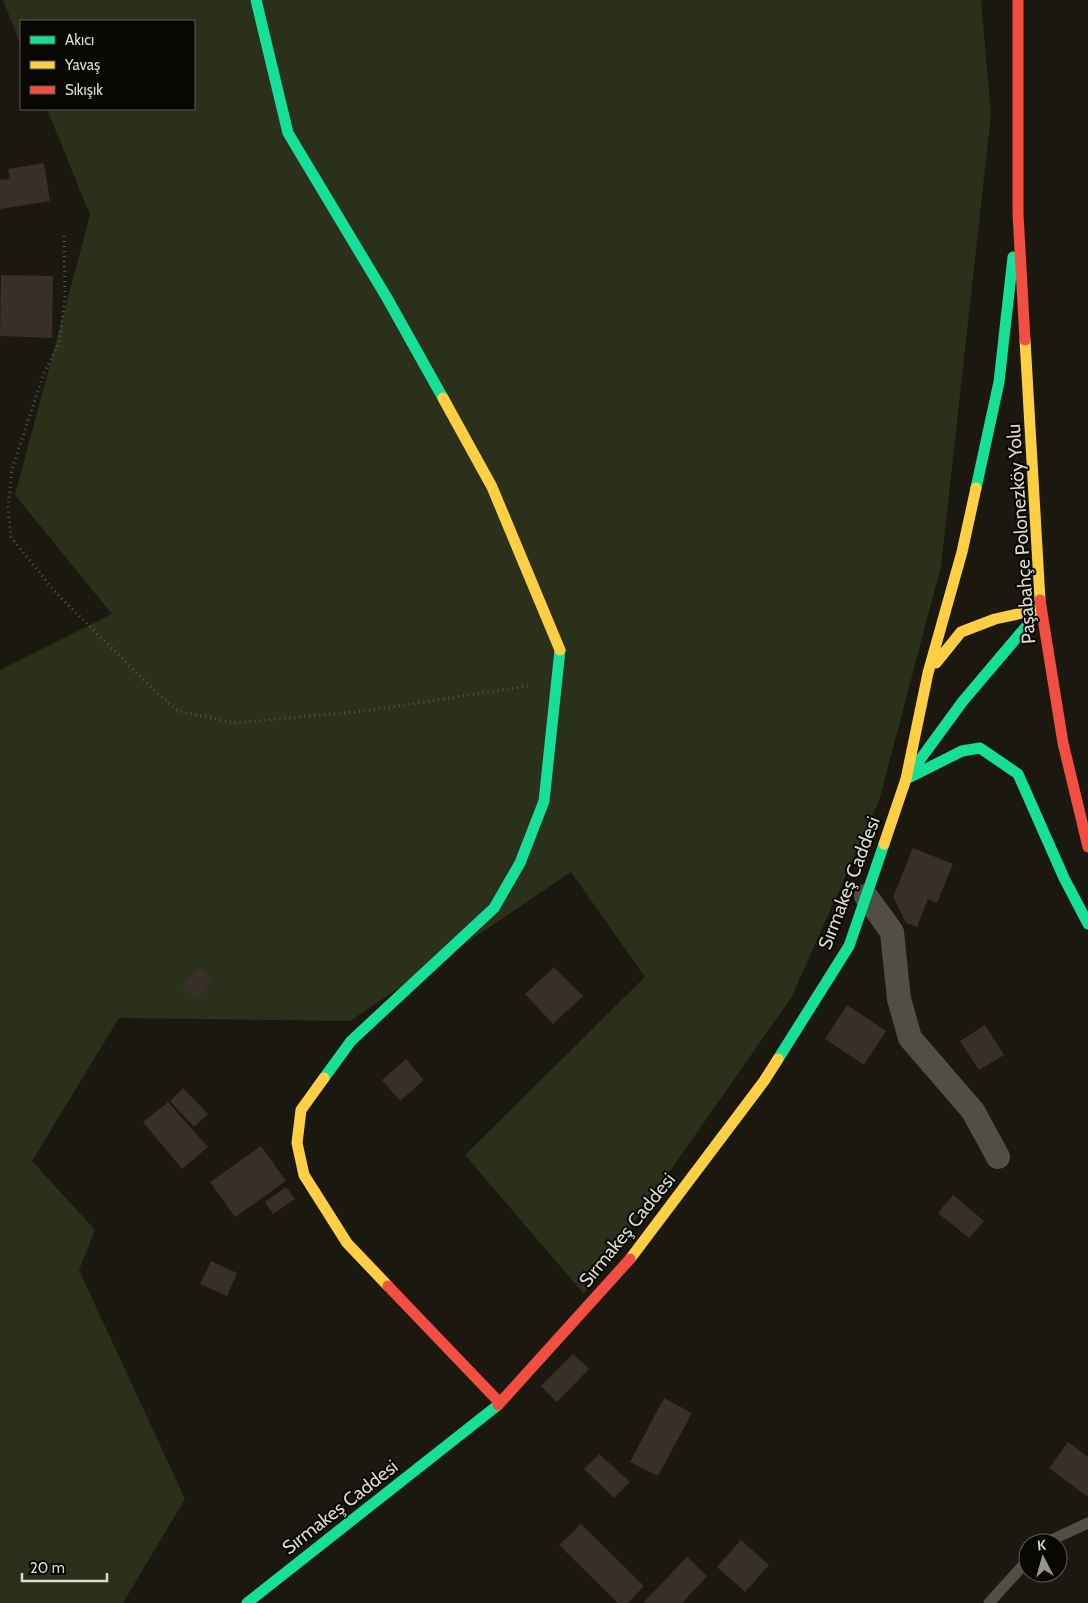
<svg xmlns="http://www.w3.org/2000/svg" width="1088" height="1603" font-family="Cabin,sans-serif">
<rect width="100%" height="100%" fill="#1b180f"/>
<!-- green -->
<path fill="#2b301b" d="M3 0H981L991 115 941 566 879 801 791 998 584 1294 465 1155 645 977 571 872 350 1021 119 1018 32 1161 95 1230 79 1270 185 1499 123 1603H0V670L112 614 15 495 90 215 47 109H194V21H21V46Z"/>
<!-- building -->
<path fill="#363026" d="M44 163 50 201 0 209V180L10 179 8 169Z
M1 275 53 276 52 338 0 336Z
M913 848 953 864 937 903 928 899 917 927 906 923 893 897Z
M197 967 213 979 198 1000 181 988Z
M554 967 583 996 553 1024 525 994Z
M847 1005 886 1031 864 1065 825 1039Z
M985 1025 1004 1055 979 1070 960 1041Z
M406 1059 424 1080 400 1101 382 1080Z
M183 1088 208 1114 194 1127 170 1101Z
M168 1102 208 1147 182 1169 143 1122Z
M261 1146 286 1181 235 1217 210 1182Z
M286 1187 295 1199 273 1214 265 1202Z
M953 1195 984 1221 969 1238 938 1213Z
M211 1261 237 1273 227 1296 200 1284Z
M573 1354 589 1369 557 1402 541 1386Z
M664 1398 692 1413 658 1476 630 1462Z
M1068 1442 1088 1457V1497L1049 1468Z
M599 1454 630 1482 614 1498 584 1469Z
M581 1524 644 1586 628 1603H618L559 1545Z
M741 1540 769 1565 745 1592 717 1567Z
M687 1557 707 1576 682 1603H643Z"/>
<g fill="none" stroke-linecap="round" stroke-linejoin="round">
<!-- path -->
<path stroke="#56544e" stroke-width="3" stroke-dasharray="1 4" stroke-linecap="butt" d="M64 236 65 298 59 343 44 373 12 469 8 507 11 537 55 592 152 688 178 711 234 723 365 711 528 686"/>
<!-- lane -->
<path stroke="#504e46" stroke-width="11" d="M1045 1543 1088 1523
M989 1603 1028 1560"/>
<!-- street -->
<path stroke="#504e46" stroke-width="24" d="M866 896 892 932 899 999 910 1038 973 1111 998 1157"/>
<!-- fast -->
<path stroke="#16e098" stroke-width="11" d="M256 0 288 133 387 298 443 398
M976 488 999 382 1013 257
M911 772 963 701 1041 609
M906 779 962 751 980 748 1018 774 1064 878 1088 924
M778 1059 849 946 884 844
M324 1078 351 1041 494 908 520 863 544 801 560 650
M247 1603 498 1405"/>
<!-- slow -->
<path stroke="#ffcf43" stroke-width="11" d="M1025 340 1040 600
M443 398 492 487 560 650
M936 663 961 632 995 619 1041 609
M884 844 906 779 928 673 962 552 976 488
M324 1078 301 1110 297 1143 304 1175 347 1243 388 1286
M630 1259 764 1081 778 1059"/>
<!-- jam -->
<path stroke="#f24e42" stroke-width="11" d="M1018 0V214L1025 340
M1040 600 1063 743 1088 847
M388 1286 500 1403
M498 1405 630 1259"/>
</g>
<g text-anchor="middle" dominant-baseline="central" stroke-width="4" stroke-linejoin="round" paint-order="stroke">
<!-- street labels -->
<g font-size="19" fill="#dcdace" stroke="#080702">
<text transform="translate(1021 534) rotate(-94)">Paşabahçe Polonezköy Yolu</text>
<text transform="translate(849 883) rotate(-69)">Sırmakeş Caddesi</text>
<text transform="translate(627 1230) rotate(-51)">Sırmakeş Caddesi</text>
<text transform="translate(340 1507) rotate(-38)">Sırmakeş Caddesi</text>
</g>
</g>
<!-- legend -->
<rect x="20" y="20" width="175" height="90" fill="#080702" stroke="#5d5b54"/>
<rect x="30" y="36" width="25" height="8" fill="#16e098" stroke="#5d5b54"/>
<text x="65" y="45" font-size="15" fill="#dcdace">Akıcı</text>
<rect x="30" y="61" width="25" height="8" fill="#ffcf43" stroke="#5d5b54"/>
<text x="65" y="70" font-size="15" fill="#dcdace">Yavaş</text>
<rect x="30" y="86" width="25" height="8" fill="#f24e42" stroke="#5d5b54"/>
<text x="65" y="95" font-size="15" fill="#dcdace">Sıkışık</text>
<!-- north arrow -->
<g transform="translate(1043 1558) rotate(354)"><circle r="24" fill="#080702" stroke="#5d5b54"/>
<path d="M0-4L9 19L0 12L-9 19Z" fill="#98968b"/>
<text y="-8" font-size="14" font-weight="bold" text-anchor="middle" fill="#dcdace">K</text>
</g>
<!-- scale -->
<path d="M22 1573v8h85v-8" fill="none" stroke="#dcdace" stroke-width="2.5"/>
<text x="30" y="1573" font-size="15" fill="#dcdace" stroke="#080702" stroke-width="4" paint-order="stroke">20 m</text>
</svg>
